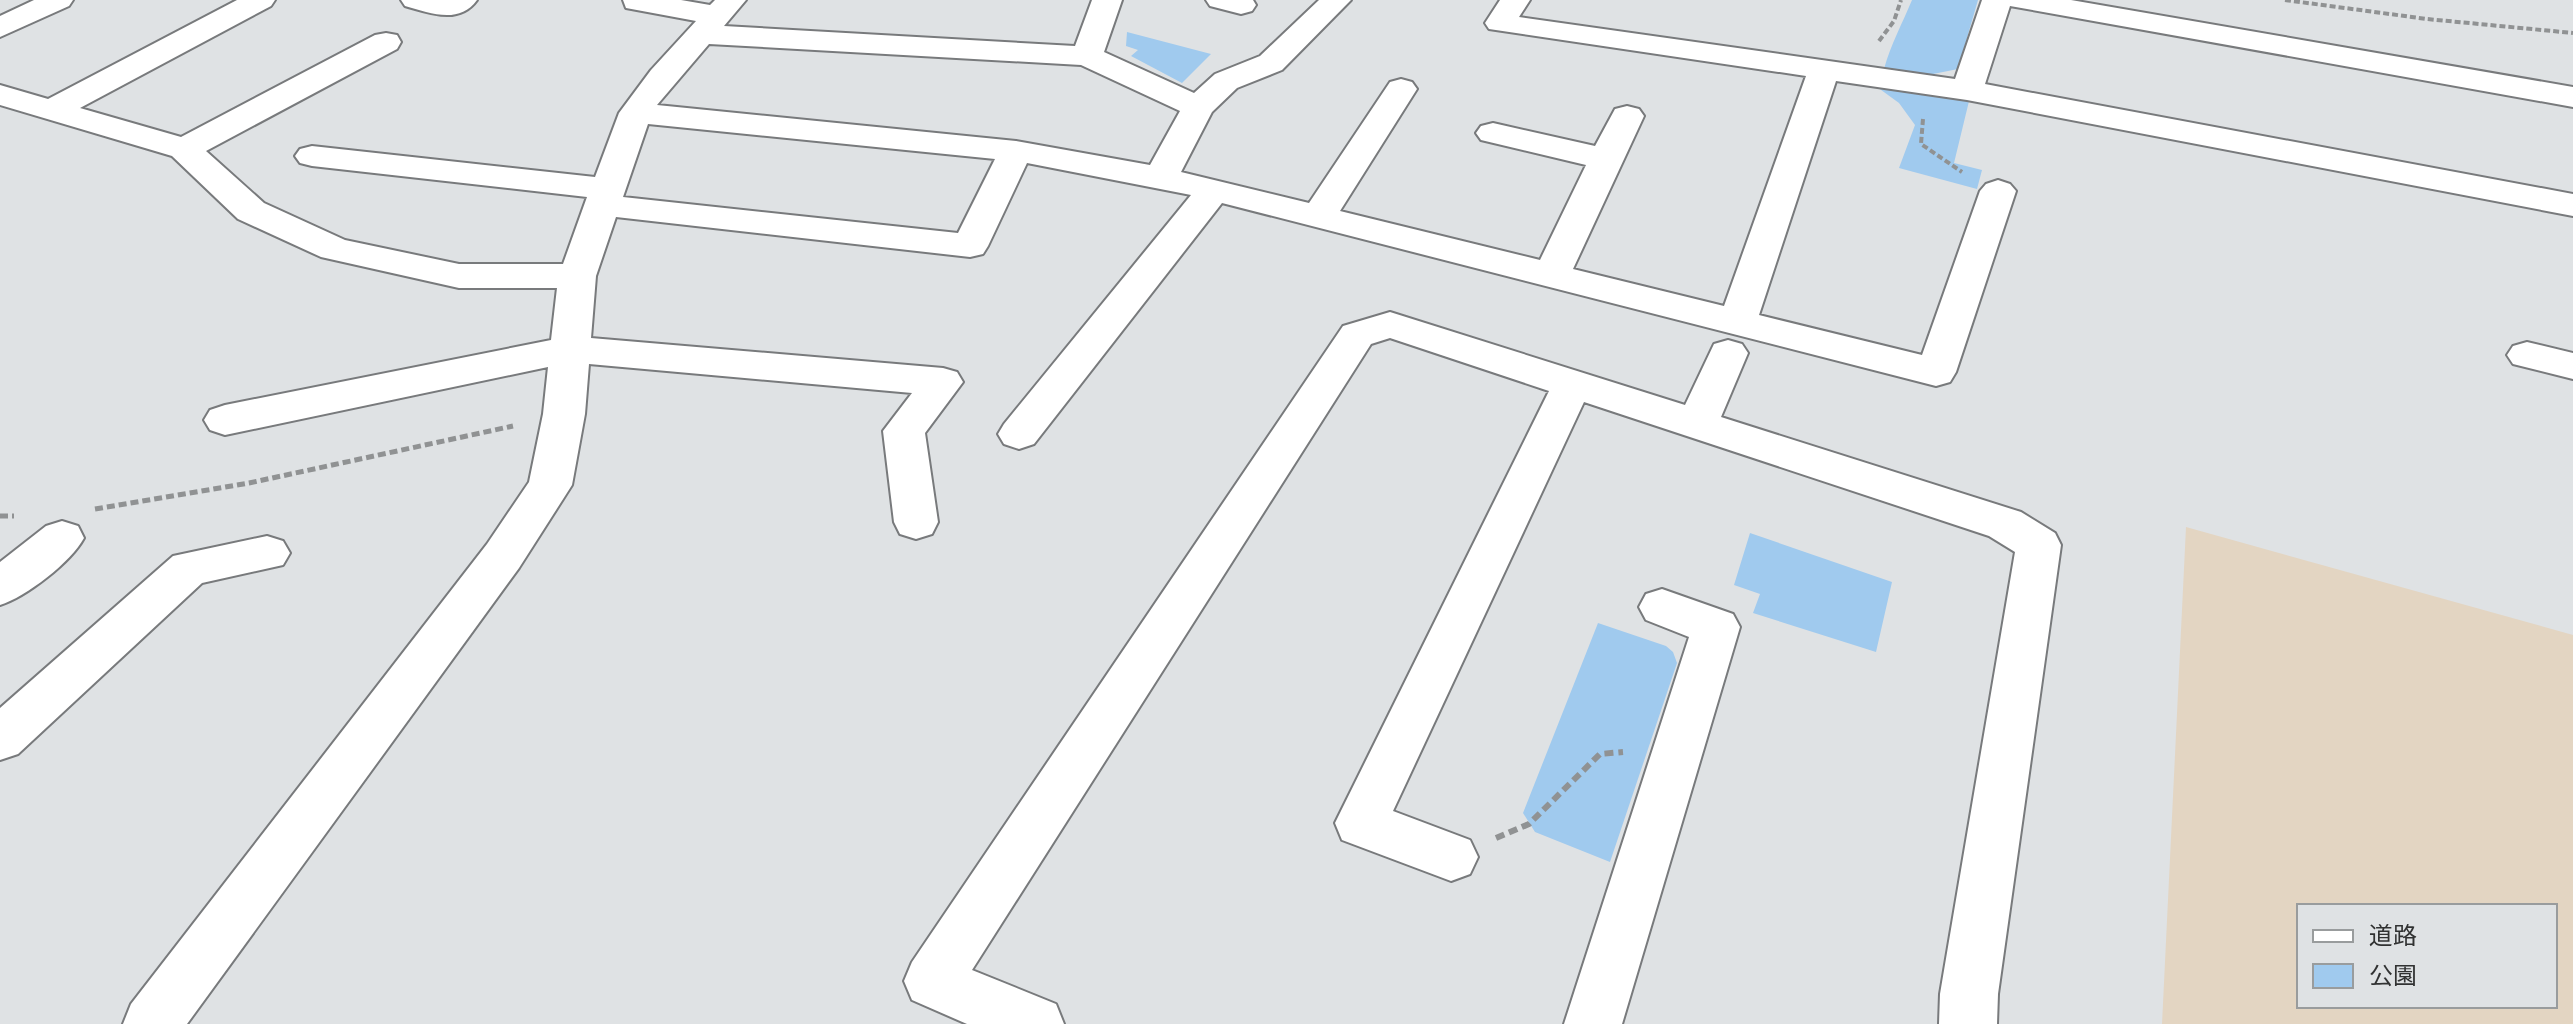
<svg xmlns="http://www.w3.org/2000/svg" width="2573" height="1024" font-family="'Fira Sans Condensed','Noto Sans JP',sans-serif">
<rect width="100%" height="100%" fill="#dfe2e4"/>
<!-- industrial -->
<path fill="#e3d5c2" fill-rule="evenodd" d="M2186 527 2573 635V1024H2162ZM2299 906H2555V1006H2299Z"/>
<!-- green -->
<path fill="#a0caee" d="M1912 0H1978L1958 69 1928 75 1884 69C1891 44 1902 24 1912 0Z
M1127 32 1211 54 1182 83 1131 56 1138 50 1126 46Z
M1877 87 1970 97 1954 163 1982 170 1977 189 1899 168 1915 125 1899 103Z
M1750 533 1892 582 1876 652 1753 613 1760 594 1734 585Z
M1598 623 1666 646 1673 652 1677 663 1610 862 1535 832 1523 813Z"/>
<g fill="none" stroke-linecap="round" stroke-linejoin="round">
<defs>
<path id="minor" d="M34 0H73L69 6 0 37V16Z
M237 0H275L271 6 80 108 181 137 375 35 386 33 397 35 401 42 397 49 206 151 264 203 345 240 459 264H563L587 197 312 166 300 163 295 156 300 149 312 146 595 177 619 113 651 70 696 21 626 8 623 0H681L710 5 715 0H746L724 26 1075 46 1092 0H1122L1104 52 1194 93 1215 74 1260 56 1319 0H1351L1282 70 1237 88 1212 112 1181 172 1309 203 1390 82 1401 79 1412 82 1417 89 1340 211 1540 260 1586 165 1481 140 1476 133 1481 126 1493 123 1595 146 1615 109 1627 106 1639 109 1644 116 1573 269 1724 306 1806 76 1489 29 1485 23 1500 0H1530L1519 17 1955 79 1982 0H2071L2573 87V107L2010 6 1985 84 2573 194V216L1967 100 1836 81 1759 315 1922 355 1980 191 1986 184 1998 180 2010 184 2016 191 1956 372 1950 382 1936 386 1222 203 1034 444 1019 449 1004 444 998 434 1004 424 1191 195 1027 163 988 246 983 254 970 257 616 217 596 276 591 338 943 368 957 372 963 382 925 433 938 522 932 534 916 539 900 534 894 522 883 431 912 393 589 364 585 414 572 485 565 496 519 568 187 1024H123L131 1004 487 544 529 482 543 414 548 367 225 435 210 430 204 420 210 410 225 405 551 340 557 288H459L321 257 238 219 172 156 0 105V85L48 99ZM709 44 1081 65 1180 111 1150 165 1016 141 657 105ZM648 124 995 159 958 233 623 197Z
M401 0H477C459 25 430 13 405 6Z
M1206 0H1253L1256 5 1252 11 1241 14 1210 6Z
M1390 312 1685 405 1714 344 1728 340 1742 344 1748 353 1721 417 2021 512 2055 533 2061 545 1998 994 1997 1024H1939L1940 994 2015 552 1989 536 1584 402 1393 811 1470 840 1478 857 1470 874 1451 881 1342 840 1335 823 1549 391 1390 338 1371 344 972 970 1056 1004 1064 1024H967L912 1000 904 981 912 962 1343 326Z
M2527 342 2573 353V379L2513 364 2507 355 2513 346Z
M62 521 78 526 84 538C71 562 26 597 0 605V562L46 526Z
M267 536 283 541 290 553 283 565 202 583 18 754 0 760V708L173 556Z
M1662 589 1733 614 1740 627 1622 1024H1564L1689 637 1646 620 1639 607 1646 594Z"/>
</defs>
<!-- minor casing -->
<use href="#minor" stroke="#787a7c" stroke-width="4"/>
<!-- path-far2 -->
<path stroke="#909293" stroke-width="4" stroke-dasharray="6 3" stroke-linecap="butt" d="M2285 0 2427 19 2573 33
M1879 41 1894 21 1901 0
M1923 119 1921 144 1962 172"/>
<!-- path-far1 -->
<path stroke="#909293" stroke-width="5" stroke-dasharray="8 4" stroke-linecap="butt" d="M95 509 249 483 513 426
M0 516H14"/>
<!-- path -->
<path stroke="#909293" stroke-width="6" stroke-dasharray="9 5" stroke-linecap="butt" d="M1496 838 1529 824 1600 754 1623 752"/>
<!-- minor -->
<use href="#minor" fill="#fff" fill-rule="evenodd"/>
</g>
<!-- legend -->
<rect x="2297" y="904" width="260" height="104" fill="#dfe2e4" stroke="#999c9d" stroke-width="2"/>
<rect x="2313" y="930" width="40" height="12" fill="#ffffff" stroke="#999c9d" stroke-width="2"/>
<text x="2369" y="944" font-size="24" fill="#313232">道路</text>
<rect x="2313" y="964" width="40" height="24" fill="#a0caee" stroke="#999c9d" stroke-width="2"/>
<text x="2369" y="984" font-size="24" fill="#313232">公園</text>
</svg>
